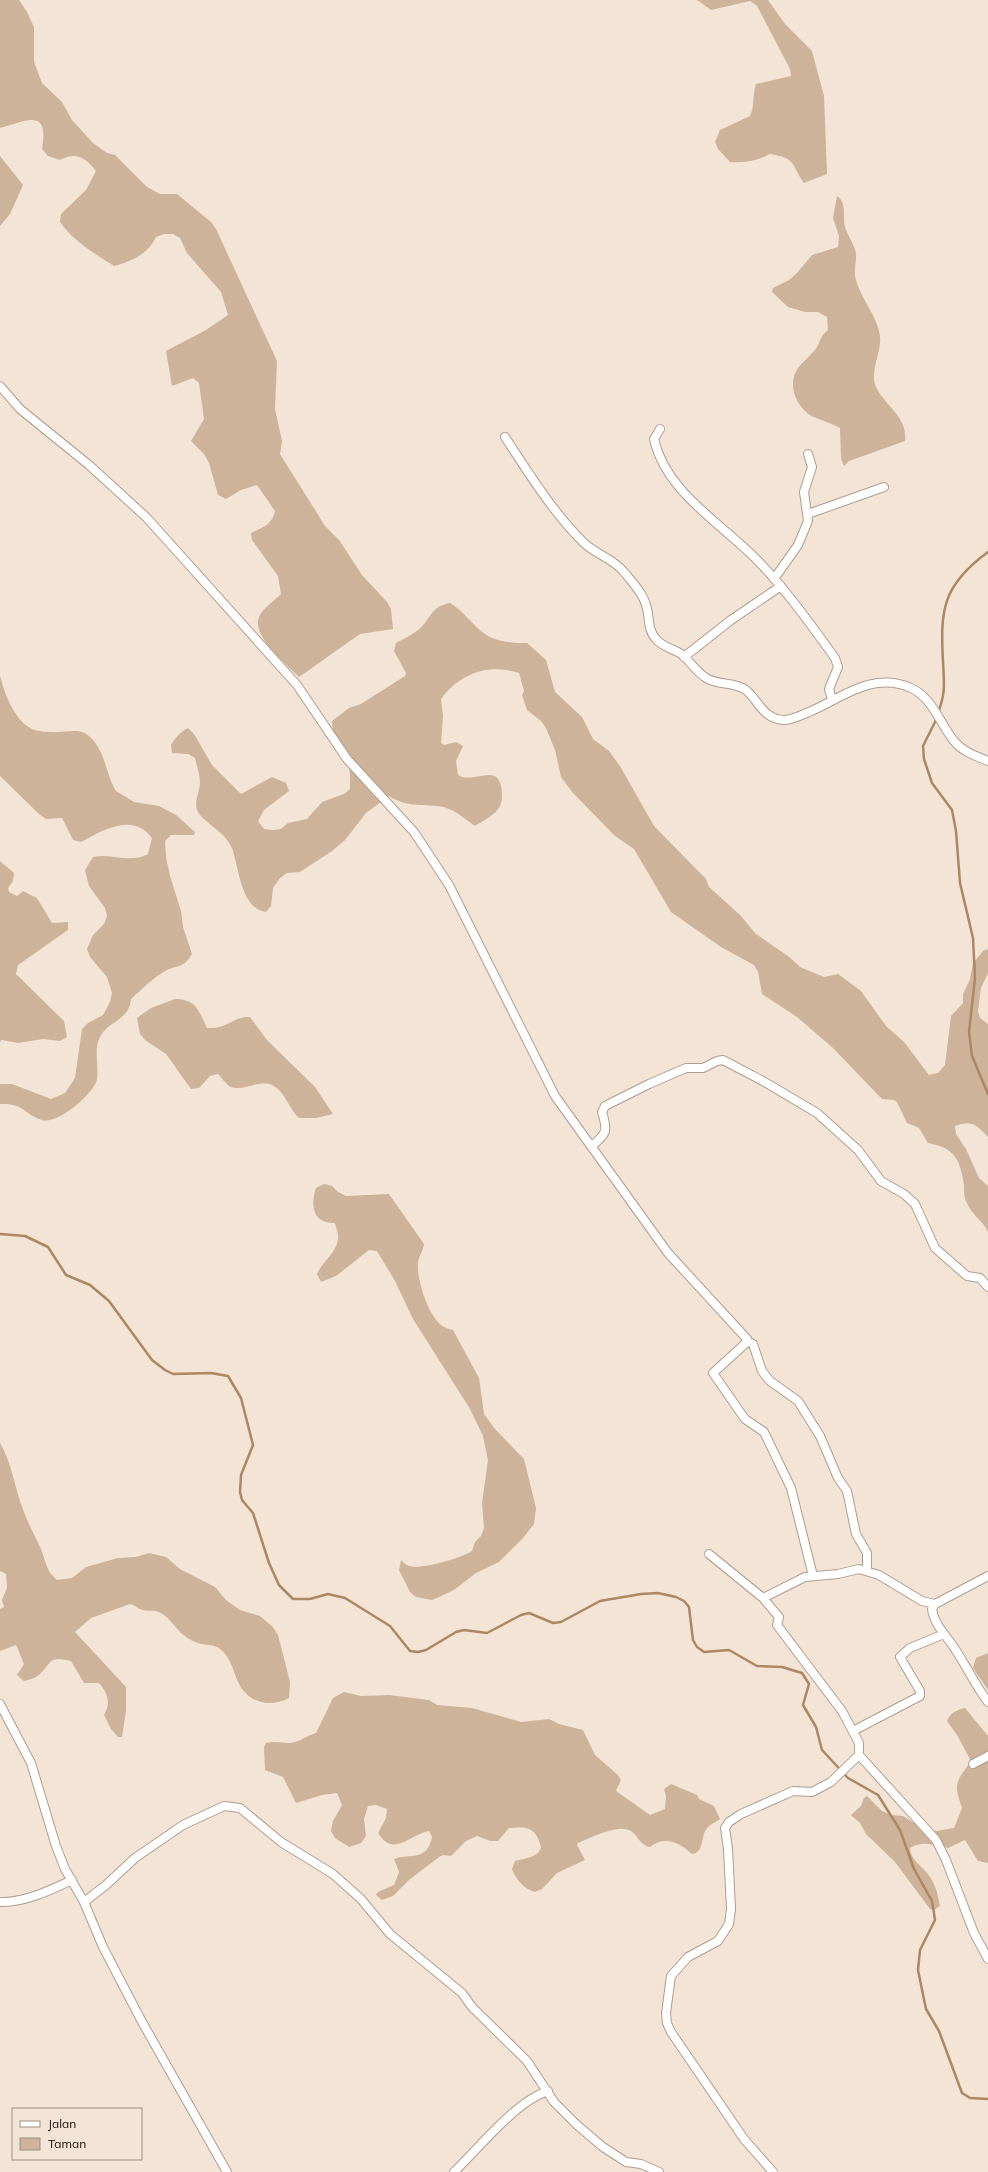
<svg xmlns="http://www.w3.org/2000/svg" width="988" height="2172" font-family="Mulish,sans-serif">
<rect width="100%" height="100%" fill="#f4e4d5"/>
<!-- green -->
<path fill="#cdb39a" d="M0 0H19L27 12 34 27V62L42 83 62 102 72 120 93 143 107 153 115 155 147 187 160 194H177L211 222 216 229 277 361 275 409 282 441 280 454 325 526 339 540 362 575 387 602 391 609 393 629 360 634 299 677C287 665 251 636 259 617 263 608 274 601 281 594L278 576 252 540 251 533C263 527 272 525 275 511L257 485 241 490 226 499 218 495 209 463 204 454 191 441 204 419 199 383 193 378 172 386 166 351 206 330 228 315 221 292 187 253 180 238 173 234H164L156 237C147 255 132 261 114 266 94 253 74 242 60 222L61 214 86 190 96 171C86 158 76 151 60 160L48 156 42 149C50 106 24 122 0 128Z
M697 0H768L785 24 812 51 824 96 827 174 804 183C791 165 797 158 770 154 758 161 744 163 730 162L718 149 715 142 720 130 750 116C755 106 752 95 756 84L791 76 790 69 757 6 750 1 711 10Z
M0 156 23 185 10 214 0 226Z
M837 196C848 204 842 218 845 227 848 236 854 244 856 253 857 261 853 270 856 280 861 299 877 315 880 336 882 352 869 372 876 387 885 406 908 417 905 441L849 461 844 466 841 459 840 428C831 423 823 421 814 417 797 409 786 385 798 368 802 362 809 357 813 352 821 345 818 337 828 330L827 317 818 312H805L788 307 772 292 773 288 789 280 797 273 812 255 838 247 839 236 833 218Z
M450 603C464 611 472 625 485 634 496 642 514 643 527 643L546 660 555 692 582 717 593 739 609 751 620 766 654 826 706 879 709 887 740 915 756 934 788 956 800 967 824 977 838 974 861 991 886 1026 904 1042 929 1075 938 1073 945 1065 951 1016 963 1003V994L970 979 973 963 983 951 988 949V973L981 988 978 1011 980 1018 988 1024V1137C976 1124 972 1120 955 1126L956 1134 966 1149 979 1178 988 1186V1232C983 1220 972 1216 967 1203 964 1198 964 1191 964 1185 960 1159 955 1148 928 1143L919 1128 907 1123 897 1102 894 1100 882 1099 833 1048 797 1017 762 994 758 972 754 965 721 947 671 912 634 849 615 836 573 793 561 777 555 750 546 728 541 721 527 710 522 695 524 691 519 673C489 663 460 673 441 699L443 716 441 743 444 745 456 742 463 746 456 761 458 775C474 786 501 758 502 795 503 812 488 818 475 826 464 818 452 807 437 806 418 804 407 807 389 796L366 813 345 840 332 851 300 872 287 873 280 878 273 888 271 906 266 912C241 909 239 868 232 848 225 831 202 822 197 810 194 801 200 791 200 782 200 775 197 766 195 758L188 754 172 753 171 745C176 737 180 732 188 728L194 734 212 765 241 794 272 777 286 783 289 791 264 810 258 821 264 829 273 830 281 829 288 823 307 819 322 802 344 794 350 789V773L347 754 333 733 332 721 349 708 361 704 405 676 406 673 394 651 396 643C403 639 412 635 418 630 431 620 429 607 450 603Z
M0 675C4 693 14 720 32 729 38 732 50 732 57 732 68 732 80 728 89 736 106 751 105 773 116 791L134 802 159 806 176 815 195 832 194 835H171L165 841 166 857 170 876 181 911 183 927 192 954C183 970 175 964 162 973 151 980 141 990 131 999 129 1022 107 1020 99 1039 94 1051 99 1066 97 1079 94 1094 57 1125 42 1120 24 1114 24 1103 0 1104V1084H12L51 1099 65 1093 75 1078 82 1029 88 1023 103 1015 110 1002 112 993 107 977 90 957 87 949 93 935 104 924 107 916 105 908 89 886 85 870 93 857C111 853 131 864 148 854L152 838C133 812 103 830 81 842L73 840 62 818 46 819 39 814 0 776Z
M0 861 14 873 13 881 8 888 9 892 17 896 23 891 37 898 52 923 68 922V930L18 965 16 974 64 1021 67 1037 60 1041 43 1039 18 1043 2 1040 0 1042Z
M175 999C197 999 199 1012 207 1028 229 1029 233 1016 250 1017L267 1040 315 1087 333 1114 316 1118H299C288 1108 286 1092 272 1085 258 1079 241 1093 229 1086 225 1083 221 1077 218 1074L210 1076 199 1088 191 1089 166 1054 145 1040 140 1034 137 1018 151 1008Z
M324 1184 332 1186 338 1192 346 1196 389 1194 424 1244C423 1251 419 1256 418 1262 416 1279 429 1319 444 1327 447 1329 451 1329 453 1330L479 1378 484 1414 495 1429 524 1459 536 1508 534 1524 523 1538 499 1562 476 1573 454 1590 439 1597 432 1600 416 1597 410 1592 399 1570 401 1560C403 1562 406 1565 409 1566 421 1570 461 1558 472 1551L475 1542 481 1536 484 1528 482 1503 488 1460 483 1436 470 1409 413 1319 395 1281 377 1251 369 1250 336 1276 321 1282 317 1274C322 1262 337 1252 338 1239 339 1234 336 1228 335 1223 313 1224 310 1206 316 1188Z
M0 1443C11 1462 14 1483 21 1504 26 1519 34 1534 41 1549 46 1562 46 1571 57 1580L72 1578 86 1567 118 1558 136 1557 149 1553 166 1557 180 1569 215 1587 226 1600 240 1610 260 1616 273 1627 278 1635 290 1682 289 1698C269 1708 248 1703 238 1682 233 1670 230 1656 219 1648 212 1644 202 1645 195 1642 178 1635 172 1619 161 1613 154 1609 149 1612 143 1610 138 1609 135 1605 130 1604L91 1618 75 1632 126 1687V1711L122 1737H118L111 1729 104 1715C111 1702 108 1694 99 1683H84L71 1661C45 1655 53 1665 36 1677 33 1679 27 1680 24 1681L17 1675 24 1664 16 1645 0 1651V1609L4 1607 2 1600 7 1588 6 1574 0 1571Z
M988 1653V1690L973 1668 976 1658Z
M344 1692 361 1696 389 1695 429 1700 437 1705 472 1708 521 1722 549 1719 559 1724 583 1730 595 1755 618 1775 621 1780 616 1791 650 1815 665 1809 666 1796 664 1789 671 1784 697 1795 699 1799 714 1806 720 1819C716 1822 709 1825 707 1828 700 1837 705 1852 692 1854 680 1843 665 1835 650 1847 641 1846 638 1836 631 1831 619 1823 590 1838 578 1843L577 1845 585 1860 557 1873 542 1889 535 1892C524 1889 516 1880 512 1869L515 1861C522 1859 536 1858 540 1850 542 1847 540 1844 539 1841 534 1826 523 1827 509 1828L498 1841H490L477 1836 466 1841 451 1856 443 1855 439 1857 409 1880 393 1896 382 1900 376 1895 378 1892 394 1885 399 1872 394 1859C410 1853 427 1862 432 1837L429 1831C408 1835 394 1858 378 1833L386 1818 387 1809 376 1805 368 1806 364 1819 366 1836 361 1843 349 1847 335 1838 331 1831 333 1821 342 1805 337 1793 322 1795 296 1803 283 1777 265 1770 264 1747 266 1743C277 1740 288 1745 295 1742 303 1740 308 1735 316 1733L333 1698Z
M965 1708 988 1736V1863L978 1861 965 1840 948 1848C934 1845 923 1840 910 1848 911 1861 921 1865 928 1874 935 1883 938 1894 940 1906L934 1910 930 1909 895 1862 866 1834 860 1823 851 1815 861 1806 864 1798 867 1796 882 1811 891 1815 903 1816 914 1823 936 1831 954 1828 962 1808C953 1782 956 1783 971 1761L957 1735 947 1721C950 1713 956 1710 965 1708Z"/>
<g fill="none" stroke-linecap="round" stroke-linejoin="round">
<!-- stream -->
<path stroke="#ad8762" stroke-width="2.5" d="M938 713C946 692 944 683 943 661 940 609 943 585 988 552
M937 718 923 746 924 759 932 783 952 810 956 831 960 883 973 938 975 978 969 1032 972 1056 988 1094
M0 1234 25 1236 48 1247 66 1275 90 1285 109 1301 152 1360 165 1370 173 1374 211 1373 228 1376 241 1398 253 1445 241 1475 240 1492 242 1500 253 1513 269 1563 279 1585 293 1599H310L328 1594 345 1598 390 1626 410 1651 418 1652 426 1650 456 1632 464 1630 487 1633 521 1615 529 1613 553 1623 561 1622 600 1601 641 1594 658 1593 676 1597 684 1601 689 1607 693 1640 697 1647 704 1652 729 1650 757 1666 782 1667 802 1673 809 1684 803 1705 816 1727 822 1750 848 1778 878 1795 900 1830 914 1869 932 1901 935 1920 920 1950 918 1970 926 2009 939 2031 962 2093 970 2098 988 2099"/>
<defs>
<path id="street" d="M0 386 20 409 89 465 146 517 297 685 347 759 414 832 449 885 555 1096 668 1253 747 1339 746 1343 713 1373 745 1419 764 1432 791 1488 813 1576
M660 429 654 439C666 493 723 524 759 562 787 591 811 625 835 658L838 667 829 689 832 700
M505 437C528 472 552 511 582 541 594 554 613 558 624 572 632 582 643 593 646 605 650 616 647 630 656 639 663 648 676 649 684 656 692 664 698 674 708 679 719 685 735 682 746 690 758 700 764 720 784 720 792 720 801 715 809 712 842 698 872 671 911 688 933 698 940 724 954 741 963 752 976 756 988 761
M808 514 884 487
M774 579 798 545 808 521 804 492 812 467 808 454
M684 657 731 620 781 586
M592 1146C607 1133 608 1131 602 1112L605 1106 649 1084 686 1068H703L717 1061 723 1060 763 1081 817 1113 858 1150 881 1181 904 1194 915 1204 935 1248 967 1276 980 1278 988 1287
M747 1341 753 1344 762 1371 770 1381 798 1401 820 1436 838 1478 847 1491 856 1534 867 1553V1570
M709 1554 763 1598 779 1617 777 1625 842 1711 859 1743V1755L936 1840 946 1860 974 1933 988 1959
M763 1598 805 1577 838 1574 859 1569 879 1575 922 1601 935 1604 988 1576
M935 1604 932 1609C934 1625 947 1636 955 1649 967 1667 975 1685 988 1702
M0 1704 31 1763 56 1846 65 1869 84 1902 103 1947 141 2020 227 2172
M853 1731 920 1696V1691L900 1657 910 1648 944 1634
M973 1764 988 1756
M0 1902C24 1903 51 1890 72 1880
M84 1902 106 1885 135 1858 183 1825 224 1806 240 1808 281 1842 333 1874 361 1899 390 1934 462 1993 472 2007 527 2061 554 2102 577 2125 603 2147 626 2162 641 2164 659 2172
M454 2172C479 2148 516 2101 548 2091
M773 2172 744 2139 671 2032 667 2023 666 2013 671 1976 688 1957 718 1941 729 1924 731 1909 728 1849 725 1828 729 1822 741 1814 793 1791 812 1792 831 1782 859 1755"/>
</defs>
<!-- street casing -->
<use href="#street" stroke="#ad9e8f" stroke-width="10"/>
<!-- street -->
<use href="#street" stroke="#fff" stroke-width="8"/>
</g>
<!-- legend -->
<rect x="12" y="2108" width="130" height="52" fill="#f4e4d5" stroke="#9a8e83"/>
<rect x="20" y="2121" width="20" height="6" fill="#ffffff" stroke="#9a8e83"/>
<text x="48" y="2128" font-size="12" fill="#120c08">Jalan</text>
<rect x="20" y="2138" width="20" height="12" fill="#cdb39a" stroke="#9a8e83"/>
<text x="48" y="2148" font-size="12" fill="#120c08">Taman</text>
</svg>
